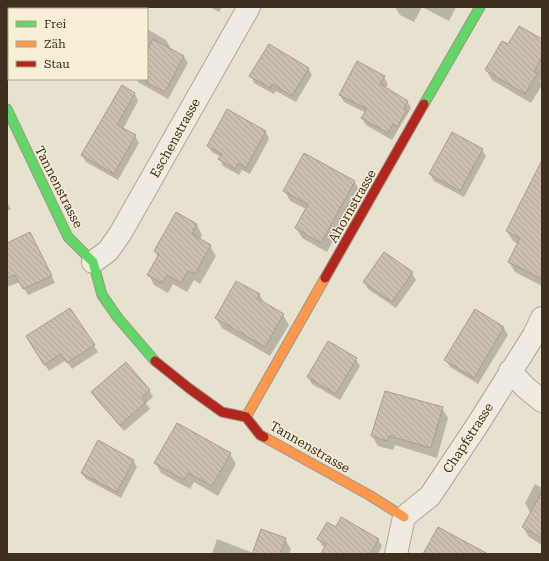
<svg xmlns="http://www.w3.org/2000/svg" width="549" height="561" font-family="'Roboto Serif',serif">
<defs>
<pattern id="building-back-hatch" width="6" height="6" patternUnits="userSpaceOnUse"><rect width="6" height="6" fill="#ccbfb0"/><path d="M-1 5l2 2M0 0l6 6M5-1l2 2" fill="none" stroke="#b0a497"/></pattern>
</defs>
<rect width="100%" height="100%" fill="#e7e1d0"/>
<!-- shadow -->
<path fill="#0003" d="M84 7H114L113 9H83Z
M210 7H222L219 12Z
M395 7H422L414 22 400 15Z
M422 7H456L449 21Z
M147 29 166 40 170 47 169 49 184 57 188 63 168 99 138 82 137 79H147Z
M542 40V77L540 81 542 85 531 103 492 80 486 70 509 46Z
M308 68 312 75 296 102 276 91 274 94 254 83 251 76Z
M384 77 388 84 385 89 407 101 411 108 392 140 366 125 362 118 366 113 344 102 340 95Z
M135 94 138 101 123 129 135 136 139 143 118 180 86 162 82 155Z
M227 111 266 132 269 139 250 174 242 170 239 175 223 166 220 159 221 157 212 152 208 146Z
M482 150 486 156 464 197 434 181 430 174Z
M304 154 355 182 360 192 327 252 302 238 296 228 306 209 290 201 285 191Z
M542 190V286L515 272 509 262 518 244 513 241 507 231Z
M7 202 11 209 7 211Z
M176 213 197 225 202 235 200 240 210 246 216 256 200 284 194 280 187 292 173 284 168 293 154 285 149 275 158 257 155 251Z
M34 240 55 283 28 295 20 282 7 287V244Z
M412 273 416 280 396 308 368 289 364 282Z
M259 294 265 304 283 315 289 325 270 356 222 328 216 318Z
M70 309 98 352 72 369 66 360 49 371 31 344Z
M475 311 504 328 508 335 478 384 450 367 446 360Z
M328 343 356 359 360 366 340 400 312 384 308 377Z
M149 390 153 397 146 403 150 409 124 431 96 399 92 392Z
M442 408 448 418 437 458 395 445 393 450 378 446 372 436Z
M230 454 236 464 218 496 194 482 190 489 161 473 156 463Z
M133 460 137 467 121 498 86 479 82 473Z
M535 484 542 488V545L529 537 523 527 531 514 525 503Z
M336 528 378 540 382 546 378 554H327L326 547 322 546 319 539Z
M217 539 253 553 285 539 291 549 289 554H212Z"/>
<!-- building -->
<path fill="url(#building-back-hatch)" stroke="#a89d8e" d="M519 26 542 39V57L534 72 537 74 525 94 485 70 502 41 508 44Z
M153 39 184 56 165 92 147 83V50Z
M269 44 309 68 292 96 272 84 270 88 249 76Z
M357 61 385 76 380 84 408 101 404 108 407 110 397 127 393 124 388 133 361 118 367 109 339 95Z
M122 85 135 93 117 125 136 135 114 174 81 155Z
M227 109 266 131 246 168 238 163 235 169 218 159 222 154 207 146Z
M452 132 483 149 460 191 429 174Z
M304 153 355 181 321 243 295 228 308 204 283 191Z
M542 160V279L508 262 520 238 506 231Z
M176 212 197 224 192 234 211 245 195 274 188 271 181 283 167 275 162 283 147 275 159 254 154 251Z
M30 232 52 276 23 289 15 275 7 278V243Z
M384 252 413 272 392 302 363 282Z
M236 281 260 294 257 298 284 314 265 347 215 318Z
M70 308 95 345 67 363 61 354 44 365 26 336Z
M475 309 504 327 474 378 444 360Z
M328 341 357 358 336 394 307 377Z
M126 362 150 390 142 397 146 402 120 425 91 392Z
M385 391 443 407 431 448 389 436 387 441 371 436Z
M177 423 231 453 212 486 188 473 184 480 154 463Z
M98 440 134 460 117 492 81 473Z
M542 492V538L522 527Z
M341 517 379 539 370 554H321L326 544 317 539 327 522 336 527Z
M438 527 488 554H423Z
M261 529 286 538 280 554H252Z"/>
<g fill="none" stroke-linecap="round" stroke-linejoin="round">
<defs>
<path id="lane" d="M44 9 45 7
M7 72 9 69"/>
<path id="street" d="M93 262 108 251 120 234 249 7
M510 371 525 387 542 401
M396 554 404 517 430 496 478 424 534 335 542 318"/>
<path id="fast" d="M424 104 480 7
M7 109 68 237 93 262 102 295 118 318 155 361"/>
<path id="slow" d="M246 417 325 278
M264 437 369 495 404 517"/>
<path id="jam" d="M325 278 424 104
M155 361 190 389 222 412 246 417 260 435 264 437"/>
</defs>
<!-- lane casing -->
<use href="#lane" stroke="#ada698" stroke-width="14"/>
<!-- street casing -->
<use href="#street" stroke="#ada698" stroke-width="24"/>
<!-- fast casing -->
<use href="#fast" stroke="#9c9588" stroke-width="11"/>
<!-- slow casing -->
<use href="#slow" stroke="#9c9588" stroke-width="11"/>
<!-- jam casing -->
<use href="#jam" stroke="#9c9588" stroke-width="11"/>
<!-- lane -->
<use href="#lane" stroke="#f0ebe2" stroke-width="12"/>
<!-- street -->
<use href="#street" stroke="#f0ebe2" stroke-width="22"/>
<!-- fast -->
<use href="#fast" stroke="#63d668" stroke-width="9"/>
<!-- slow -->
<use href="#slow" stroke="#ff974d" stroke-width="9"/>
<!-- jam -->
<use href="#jam" stroke="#b3261e" stroke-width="9"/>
</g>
<g text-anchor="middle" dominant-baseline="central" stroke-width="3" stroke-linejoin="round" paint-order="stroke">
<!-- street labels -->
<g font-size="13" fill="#3e2f1f" stroke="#f8efd7">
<text transform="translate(175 138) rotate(-61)">Eschenstrasse</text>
<text transform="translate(59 187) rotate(63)">Tannenstrasse</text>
<text transform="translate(352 206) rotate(-60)">Ahornstrasse</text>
<text transform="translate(468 438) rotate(-57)">Chapfstrasse</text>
<text transform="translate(310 447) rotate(30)">Tannenstrasse</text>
</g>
</g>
<!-- border -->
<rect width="549" height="561" fill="none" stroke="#3e2f1f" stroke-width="16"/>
<!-- legend -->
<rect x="8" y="8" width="140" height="72" fill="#f8efd7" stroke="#aea28d"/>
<rect x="16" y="21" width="20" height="6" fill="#63d668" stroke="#aea28d"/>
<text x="44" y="28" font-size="12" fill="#3e2f1f">Frei</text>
<rect x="16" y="41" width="20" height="6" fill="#ff974d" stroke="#aea28d"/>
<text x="44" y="48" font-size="12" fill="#3e2f1f">Zäh</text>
<rect x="16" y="61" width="20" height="6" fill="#b3261e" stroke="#aea28d"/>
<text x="44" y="68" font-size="12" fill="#3e2f1f">Stau</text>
</svg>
